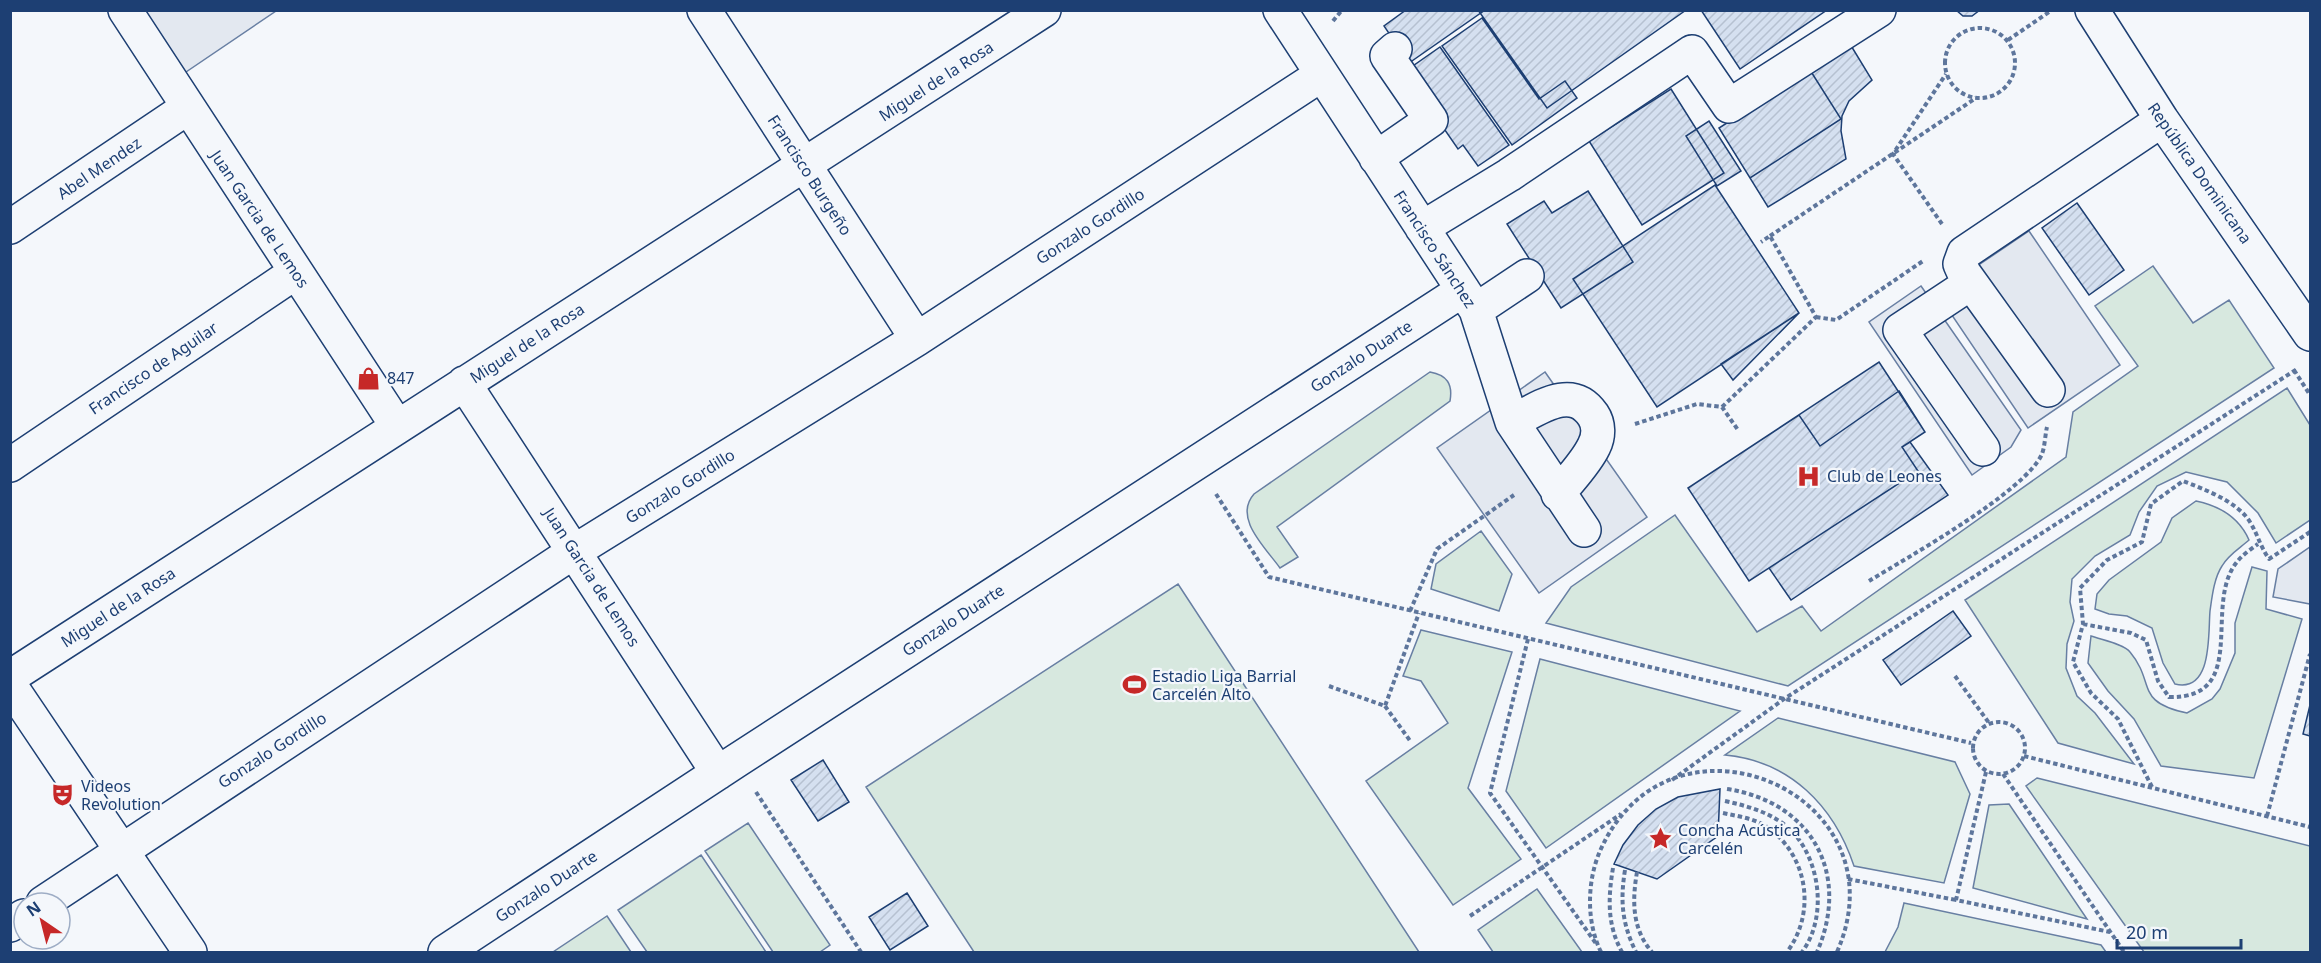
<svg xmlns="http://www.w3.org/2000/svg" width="2321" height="963" font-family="'Noto Sans',sans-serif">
<defs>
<pattern id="building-hatch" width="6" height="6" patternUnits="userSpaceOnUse" patternTransform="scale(1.5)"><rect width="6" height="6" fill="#d5e0f0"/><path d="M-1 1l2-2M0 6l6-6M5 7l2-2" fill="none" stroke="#b6c1d1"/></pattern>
</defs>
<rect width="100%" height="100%" fill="#f4f7fb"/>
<!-- green -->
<path fill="#d7e8df" stroke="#687fa3" stroke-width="1.5" d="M2153 266 2193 323 2229 300 2274 368 1788 686 1546 623 1571 587 1675 515 1757 632 1802 606 1821 631 2066 457 2073 412 2138 366 2095 306Z
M1430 372C1447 375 1453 384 1450 401L1277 527 1298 557 1280 568C1265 547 1233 518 1254 494Z
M2287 388 2310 425V520L2276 543 2258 513 2227 482 2186 472 2157 486 2139 512 2130 535 2095 556 2072 579 2070 602 2074 621 2067 644 2066 668 2077 696 2095 713 2134 764 2058 743 1965 600Z
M2196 501C2220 506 2239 517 2249 540 2240 548 2228 555 2222 566 2214 578 2212 597 2210 611 2208 633 2213 693 2175 684L2163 663 2152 628 2127 616 2109 614 2095 609 2097 594 2109 580 2161 542 2172 518Z
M1481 531 1512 574 1499 611 1431 589 1436 564Z
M2252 567 2267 571 2266 609 2302 619 2254 778 2161 766 2134 719 2108 691 2088 663 2091 636C2102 640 2124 644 2130 652 2156 683 2134 702 2187 713L2212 699 2220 689 2235 653V623Z
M1178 584 1419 952H974L866 787Z
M1421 630 1512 652 1468 788 1521 859 1453 905 1366 781 1448 723 1421 681 1403 676Z
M1540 659 1740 711 1546 848 1506 791Z
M1778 718 1955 762 1970 794 1944 883 1854 866C1834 806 1790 761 1725 755Z
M2037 778 2310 846V952H2144L2026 786Z
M2009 804 2087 919 1973 888 1989 805Z
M748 823 830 945 820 952H773L705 851Z
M701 855 766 952H647L618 910Z
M1537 889 1582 952H1493L1478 930Z
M1904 903 2101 945 2106 952H1885L1898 927Z
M607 916 631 952H553Z"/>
<!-- parking -->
<path fill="#e3e8f0" stroke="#687fa3" stroke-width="1.5" d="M141 11H276L183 74Z
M2029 231 2120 365 2028 428 1937 293Z
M1921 286 2021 430 2011 447 1972 475 1869 322Z
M1545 372 1647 517 1539 593 1437 448Z
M2310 547V604L2273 597 2278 569Z"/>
<!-- building -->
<path fill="url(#building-hatch)" stroke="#1d3f73" stroke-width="1.5" d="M1406 10H1485L1409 63 1384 26Z
M1478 10H1686L1547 108Z
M1701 10H1827L1740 69Z
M1980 10 1972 16H1963L1956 10Z
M1482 18 1539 99 1565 81 1577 98 1512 145 1442 46Z
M1850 44 1872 80 1849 101 1842 116 1841 131 1846 159 1768 207 1719 128Z
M1440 47 1509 145 1478 166 1463 145 1458 149 1427 104 1410 68Z
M1810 70 1841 119 1750 178 1719 128Z
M1671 89 1724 173 1642 225 1589 141Z
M1709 121 1741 171 1717 186 1686 136Z
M1715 185 1799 313 1657 407 1573 279Z
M1588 191 1633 262 1561 308 1507 224 1544 201 1552 213Z
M2077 203 2124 270 2089 295 2042 228Z
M1799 313 1733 380 1721 364Z
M1879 362 1925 432 1902 447 1918 471 1749 581 1688 488Z
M1899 391 1925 432 1902 447 1918 471 1749 581 1688 488 1799 415 1820 446Z
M1910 442 1948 495 1791 600 1769 568 1918 471 1902 447Z
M1953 611 1971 636 1901 685 1883 660Z
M2310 705V736L2303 734Z
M823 760 849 802 818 821 791 780Z
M1720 789 1718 836 1657 879 1614 864 1623 845 1638 825 1656 809 1678 797Z
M907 893 928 926 890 950 869 917Z"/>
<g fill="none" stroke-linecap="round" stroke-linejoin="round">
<defs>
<path id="minor" d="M125 10 397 426
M704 10 917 339
M1280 10 1476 310 1512 422 1584 530
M2092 10 2162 120 2310 334
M1376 158 1431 120 1387 56 1395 49
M10 227 187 108
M1422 228 1509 175 1692 52 1729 106 1879 10
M1971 283 1900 330 1983 449
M1476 310 1527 276
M464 383 718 773
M2048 390 1964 273 1960 264 1964 253 2162 120
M1512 422C1538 409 1571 383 1593 415 1599 424 1599 436 1594 446 1586 463 1570 479 1558 494
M10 465 296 272
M10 677 1044 10
M10 685 190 952
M43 903 575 551 917 339 1321 75
M10 925 24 916
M445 952 736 761 1463 290"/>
</defs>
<!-- minor casing -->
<use href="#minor" stroke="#1d3f73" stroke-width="36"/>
<!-- path -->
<path stroke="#5e769c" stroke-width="4" stroke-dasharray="4.5 3" stroke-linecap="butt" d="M1333 21 1342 10
M1945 63a35 35 0 1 1 70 0a35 35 0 1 1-70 0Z
M2008 40 2052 10
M1942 224 1893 154 1946 74
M1770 236 1976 98
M1816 317 1836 320 1923 261
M2294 370 2310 395
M1722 407 1816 317 1770 236 1761 242
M1635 424 1697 404 1722 407 1738 430
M1216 494 1269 577 1971 743
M1869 581C1908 557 2025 492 2042 454 2045 446 2045 435 2047 427
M1410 611 1437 549 1514 495
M2083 624 2131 633 2146 640 2158 681 2169 697C2251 699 2202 604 2237 562 2242 555 2251 549 2258 544
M1528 639 1490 793 1597 945
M1955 676 1989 723
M1329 686 1385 706 1419 613
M1385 706 1411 742
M1973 748a26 26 0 1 1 52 0a26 26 0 1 1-52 0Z
M2024 756 2310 827
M1986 772 1956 900 2110 932
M2003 774 2124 952
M1672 780 1784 699 2297 369
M2152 787 2118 719 2091 693 2073 662 2083 624 2080 588 2107 560 2142 542 2151 504 2183 481C2204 489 2238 502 2250 522 2258 535 2259 544 2269 559L2310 532
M1727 789C1812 802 1851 874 1817 952
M756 792 861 952
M1725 801C1747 806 1766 811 1785 825 1820 853 1829 916 1802 952
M1723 813C1737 816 1751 818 1764 825 1808 853 1817 912 1787 952
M2267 816 2310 654
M1613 868C1608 898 1607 925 1622 952
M1625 870C1620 901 1622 924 1636 952
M1637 872C1632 901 1632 929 1652 952
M1848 879 1956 900
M1470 916 1621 814
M1601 952C1586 922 1587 881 1600 851 1670 692 1907 793 1837 952"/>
<!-- minor -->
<use href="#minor" stroke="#f4f7fb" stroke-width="33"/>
</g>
<!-- icons -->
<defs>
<symbol id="shop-bare" viewBox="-9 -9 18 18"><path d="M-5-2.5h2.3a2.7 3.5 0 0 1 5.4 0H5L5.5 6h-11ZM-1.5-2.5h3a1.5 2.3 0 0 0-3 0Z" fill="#c62828" stroke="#f4f7fb" stroke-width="2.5" paint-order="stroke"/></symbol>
<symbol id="hospital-bare" viewBox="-9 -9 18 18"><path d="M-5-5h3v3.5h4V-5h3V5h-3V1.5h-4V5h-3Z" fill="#c62828" stroke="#f4f7fb" stroke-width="2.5" paint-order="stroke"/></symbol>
<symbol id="stadium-bare" viewBox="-9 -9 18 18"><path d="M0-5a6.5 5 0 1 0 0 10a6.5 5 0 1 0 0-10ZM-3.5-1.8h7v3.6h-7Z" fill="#c62828" stroke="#f4f7fb" stroke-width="2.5" paint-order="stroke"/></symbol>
<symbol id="theatre-bare" viewBox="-9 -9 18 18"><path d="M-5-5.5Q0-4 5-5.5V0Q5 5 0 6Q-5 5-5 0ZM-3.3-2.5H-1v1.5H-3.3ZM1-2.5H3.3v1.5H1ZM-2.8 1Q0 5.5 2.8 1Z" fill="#c62828" stroke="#f4f7fb" stroke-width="2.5" paint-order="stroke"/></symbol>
<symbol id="sight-bare" viewBox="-9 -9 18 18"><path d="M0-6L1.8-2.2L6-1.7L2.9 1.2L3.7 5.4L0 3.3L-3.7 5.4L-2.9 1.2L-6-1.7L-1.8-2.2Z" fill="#c62828" stroke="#f4f7fb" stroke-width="2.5" paint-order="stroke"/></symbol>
</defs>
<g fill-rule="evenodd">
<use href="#shop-bare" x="352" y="362" width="33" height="33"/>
<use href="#hospital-bare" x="1792" y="460" width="33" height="33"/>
<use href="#stadium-bare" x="1118" y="668" width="33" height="33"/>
<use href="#theatre-bare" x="46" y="778" width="33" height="33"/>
<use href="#sight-bare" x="1644" y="822" width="33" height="33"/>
</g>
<g text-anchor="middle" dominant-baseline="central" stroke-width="4.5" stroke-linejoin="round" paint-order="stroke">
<!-- street labels -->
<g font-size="16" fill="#1d3f73" stroke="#f4f7fb">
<text transform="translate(936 81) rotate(-33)">Miguel de la Rosa</text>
<text transform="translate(99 168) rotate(-34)">Abel Mendez</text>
<text transform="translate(2200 173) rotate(55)">República Dominicana</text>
<text transform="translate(810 175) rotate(57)">Francisco Burgeño</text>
<text transform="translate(260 219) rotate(56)">Juan Garcia de Lemos</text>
<text transform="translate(1090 226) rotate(-33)">Gonzalo Gordillo</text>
<text transform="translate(1435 249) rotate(57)">Francisco Sánchez</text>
<text transform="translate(527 343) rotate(-33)">Miguel de la Rosa</text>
<text transform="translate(1361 356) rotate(-33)">Gonzalo Duarte</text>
<text transform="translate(153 368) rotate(-34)">Francisco de Aguilar</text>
<text transform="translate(680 486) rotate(-32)">Gonzalo Gordillo</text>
<text transform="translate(592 577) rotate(57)">Juan Garcia de Lemos</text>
<text transform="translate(118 607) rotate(-33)">Miguel de la Rosa</text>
<text transform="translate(953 620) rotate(-33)">Gonzalo Duarte</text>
<text transform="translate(272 750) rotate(-33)">Gonzalo Gordillo</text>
<text transform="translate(546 886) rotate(-33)">Gonzalo Duarte</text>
</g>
<!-- poi labels -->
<g font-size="16" fill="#1d3f73" stroke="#f4f7fb" text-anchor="start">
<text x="387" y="378">847</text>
<text x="1827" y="476">Club de Leones</text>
<text x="1152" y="676">Estadio Liga Barrial<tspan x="1152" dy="18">Carcelén Alto</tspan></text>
<text x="81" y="786">Videos<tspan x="81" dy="18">Revolution</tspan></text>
<text x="1678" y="830">Concha Acústica<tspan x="1678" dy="18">Carcelén</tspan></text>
</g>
</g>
<!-- border -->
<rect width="2321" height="963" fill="none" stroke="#1d3f73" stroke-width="24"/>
<!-- north arrow -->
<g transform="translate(42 921) rotate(325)"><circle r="28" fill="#f4f7fb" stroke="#9eadc5" stroke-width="1.5"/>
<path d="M0-4.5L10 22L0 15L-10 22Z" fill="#c62828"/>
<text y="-9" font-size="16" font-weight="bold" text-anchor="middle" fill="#1d3f73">N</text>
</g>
<!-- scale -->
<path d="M2117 939v9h124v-9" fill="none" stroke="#1d3f73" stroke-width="3"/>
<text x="2126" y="939" font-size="18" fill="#1d3f73" stroke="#f4f7fb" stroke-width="4.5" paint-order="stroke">20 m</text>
</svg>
